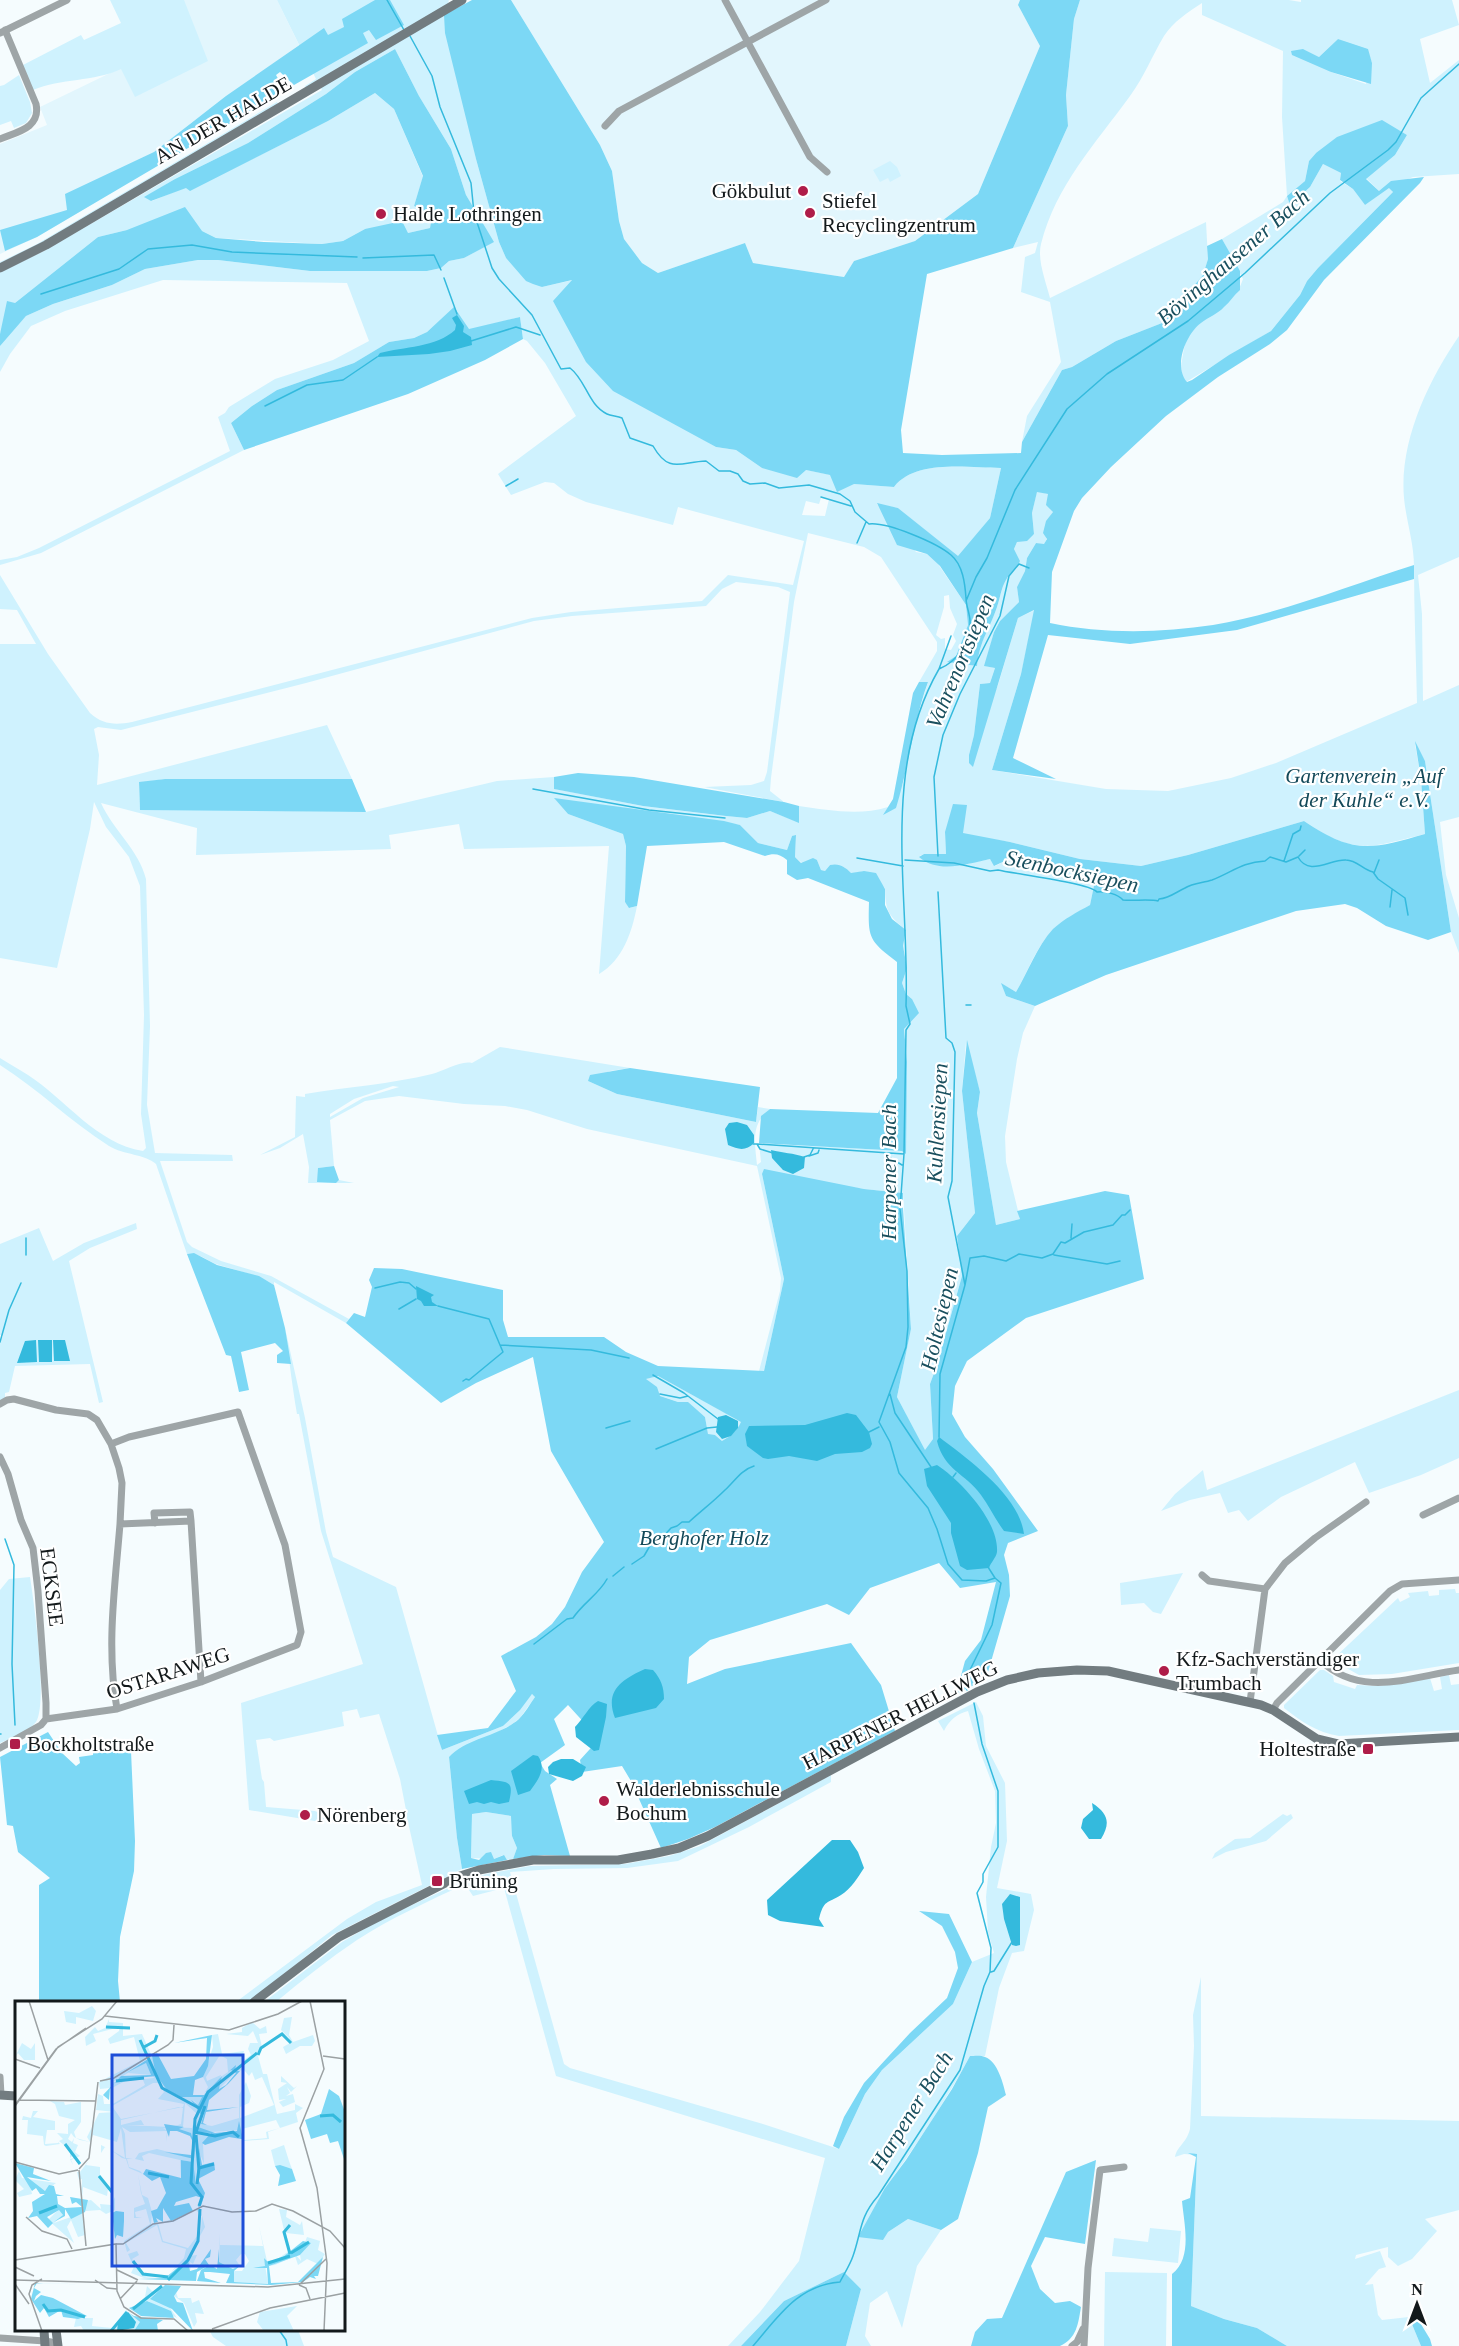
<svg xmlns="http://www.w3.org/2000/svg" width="1459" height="2346" font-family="Georgia,serif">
<rect width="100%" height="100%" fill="#f5fcfe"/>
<!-- built -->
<path fill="#e2f6fd" d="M121 0H277L299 45 191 123 96 202 37 237 0 254V144L47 125 40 107 135 61Z
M511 0H1020L1018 5 1040 46 978 194 915 241 854 261 844 277 753 263 745 243 658 273 642 263 624 239 619 221 612 171 600 145Z"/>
<!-- green -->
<path fill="#cff2fe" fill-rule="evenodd" d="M110 0H184L208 61 135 97 121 69C94 82 61 78 33 90L23 65 81 35 84 40 121 23Z
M277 0H449L448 3 456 0 468 121 476 159 499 242 506 258 542 287 573 280 685 429 716 447 736 450 762 468 806 470 831 475 854 484 894 487C916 459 968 468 1001 468L990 518 958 557 898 508 877 504 916 552 927 554 938 564 966 605 968 625 956 656 948 662 977 666C979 640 989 630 997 607 1000 599 1001 588 1006 580 1010 572 1017 570 1020 561L1014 549 1017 542 1034 534 1032 513 1037 491 1048 494 1053 512C1043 526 1051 533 1044 545L1036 543 1027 558 1025 571 1017 587 1019 602 1000 621 994 632 985 666 995 668 990 683 980 684 974 735 969 755 998 685 1018 618 1035 610 1021 674 992 770 1106 789 1168 791 1231 778 1276 763 1417 703C1416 657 1414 611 1414 566 1414 543 1406 520 1404 498 1399 442 1428 381 1459 336V557L1418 575 1422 614 1423 701 1459 685V817L1440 822 1446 875 1459 918V953L1451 932 1425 761 1415 744 1421 779 1425 834C1367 848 1356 856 1304 821L1188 855 1141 866 1080 859 1010 842 945 832 946 854H924L920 856C936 873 969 863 990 859L995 866 1007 860 1097 871 1090 905C1078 912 1065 919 1055 928 1037 944 1028 972 1016 992L1002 984 1006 996 1035 1006 1023 1033 1017 1059 1005 1136 1006 1162 1020 1219 996 1225 977 1113 980 1092 966 1042 962 1091 975 1213 957 1236 962 1276 937 1365 930 1384 933 1439 925 1451 897 1397 911 1329 903 1193 864 1189 762 1174 784 1279 764 1371H759L780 1291 781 1278 757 1166 587 1129 527 1110 505 1106 464 1104 399 1096 365 1101 330 1120 334 1166 318 1168 336 1183 339 1180 354 1183H308L309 1167 303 1134 280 1148 260 1155 295 1137 296 1096 305 1097V1094C347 1087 391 1084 432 1074 444 1071 461 1060 472 1063L500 1047 630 1068 610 1071 588 1081 617 1094 756 1122 758 1107 770 1109C750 1124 755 1143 757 1165L761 1162 759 1143 902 1151 907 1062 904 1029 912 999 906 994 902 983 907 968 903 947 906 930C889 916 885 911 885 888L864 871 851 874 844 867 830 865 825 871 821 870 817 860 802 863 795 857 796 836H792L787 850 758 843 740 825 555 799 568 814 623 834 626 846 625 902 630 908 637 906C632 932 623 960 599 974L609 846 464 849 459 824 389 835 391 849 196 855 197 828 101 803C113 830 139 850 146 879L150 1026 147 1105 155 1153 232 1155 233 1161H160L187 1242 192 1247 221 1261 271 1276 349 1319 346 1323 274 1282V1285C256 1274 238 1271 219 1265 208 1262 199 1252 187 1254L156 1164C145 1154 124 1155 109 1146 71 1122 38 1089 0 1065V1058C9 1064 19 1069 28 1075 65 1099 97 1144 143 1151L146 1148 141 1114 144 1015 140 886 129 857 106 827 94 802 90 829 57 968 0 958V644H36L17 610 0 609V575L48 654 90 713C103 725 116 725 132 722L532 618 571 612 702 601 728 575 793 585 804 541 678 507 673 525 586 502 568 494 554 483 545 482 511 495 498 474 576 416 545 363 527 341 523 339 520 317 469 330 454 308 427 332 414 338 389 342 354 363 277 390 252 406 231 423 244 450 41 553 0 565V560L17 557 39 548 230 451 218 417 225 413 229 407 275 379 333 360 369 341 347 283 163 280 65 311 31 326 10 354 0 372V346L2 341 26 316 53 304 112 285 145 269 198 260H218L310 271H427L441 268 449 261 464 258 493 242 466 195 451 149 419 96 395 49 355 72 326 94 248 143 175 179 145 197 152 201 186 187 190 190 328 121 375 93 394 109 423 177 414 206 432 216 430 228 408 233 365 229 343 241 322 244 216 238 202 231 127 230 98 237 15 303 0 334V272L44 251 322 90 318 82 306 88 305 86 316 79ZM821 498 829 499 825 516 802 515 806 501 819 504ZM808 533 864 547 881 557 937 642V651L919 682H928L912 734 903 784 884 814 888 807C859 816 828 810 799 806L798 822 770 811 747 818 726 816 643 806 555 789 554 777 497 781 366 812 140 809 139 783 165 779H352L327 725 97 785 99 755 94 729 98 727 121 730 306 683 534 621 572 616 706 606 722 589 736 582 778 587 790 592 767 772 764 781 751 785 704 787 784 802 770 791 771 778 794 602ZM949 595 950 608 957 624 953 635 956 641 951 650 945 649V638L941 639 936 635 944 607V596ZM393 1086 399 1087 363 1098 330 1117V1114L354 1099Z
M1080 0H1289L1301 2V0H1452L1459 25 1420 39 1430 83 1459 60V174L1413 177 1379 191 1366 178 1395 155 1407 135 1398 130 1316 153 1309 161 1305 181 1287 196 1290 204 1310 187 1323 164 1341 173 1340 181 1353 189 1365 205 1389 187 1393 192 1318 268 1307 281 1300 295 1271 331 1186 382C1181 375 1180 368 1182 360 1183 354 1184 347 1186 341 1196 316 1233 312 1243 279L1222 239 1283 202 1287 196 1282 117 1283 51 1202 15V3C1188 12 1173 22 1164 36 1152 56 1144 77 1130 96 1096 143 1056 185 1041 244 1037 260 1046 282 1050 298L1206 222 1208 259 1203 275 1162 323 1116 341 1072 367 1062 370 1022 442 1027 416 1061 362 1050 302 1021 292 1025 257 1035 253 1038 242 1013 248 1068 126 1066 95 1074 19ZM1338 39 1368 52 1372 63 1366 84 1331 72 1303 49 1319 57Z
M19 75 30 102 32 113 26 123 14 128 11 121 0 125V86L4 85Z
M277 102 278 104 38 246 0 265V262L37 244Z
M890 161 897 167 901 176 890 182 888 178 880 182 873 170Z
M136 1223 137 1229 90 1248 69 1261 103 1402 99 1403 90 1364 15 1366 9 1392 5 1393V1401L0 1402V1340L3 1336 0 1335V1244L39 1228 53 1261 84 1243Z
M285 1328 305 1418 326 1532 333 1557 396 1587 442 1750 503 1726 532 1694 535 1697 520 1718 511 1725 449 1757 457 1838 462 1869 332 1935 250 2002H236L347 1919 376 1902 422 1885 406 1813H393L406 1810 400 1779 379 1714 360 1718 357 1709 342 1712 344 1726 274 1741 270 1738 256 1740 262 1779 264 1782 266 1807 315 1811 330 1818 315 1821 249 1810 241 1703 363 1664 321 1531 299 1414H297C292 1385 289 1358 285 1328Z
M658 1376 742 1422C737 1431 731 1436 722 1441L715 1435H708L705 1417 688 1403 678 1402 660 1396 645 1379Z
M1459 1390V1458L1421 1475 1369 1493 1355 1462 1281 1497 1248 1521 1239 1510 1228 1513 1220 1493 1190 1500 1161 1511 1175 1494 1203 1470 1207 1490Z
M1183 1573 1161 1614 1153 1612 1144 1603 1121 1605 1120 1583Z
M30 1577C34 1602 48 1704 36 1722 28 1733 12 1738 0 1743V1590L9 1579Z
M1455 1589 1456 1593H1459V1663L1392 1674 1359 1675 1332 1660 1398 1598 1400 1602 1410 1597 1408 1593 1428 1591 1429 1596 1439 1595V1590Z
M1320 1670H1324L1333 1676 1334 1682 1355 1689 1357 1685 1378 1686 1430 1678 1434 1691 1442 1689 1440 1677 1449 1675 1451 1685 1459 1684V1730L1339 1736C1316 1732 1302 1722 1284 1708V1705Z
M976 1702 983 1716 986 1746 1005 1783 1007 1841 997 1888 1031 1894 1034 1910 1024 1951 1012 1953 999 1988 985 2056H970C945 2102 916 2146 885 2188L888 2232 908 2219 941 2230 917 2266 902 2328 887 2291 870 2303 865 2336 871 2346H846L861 2289 844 2272 784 2301 741 2346H728L760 2312 799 2261 825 2158 556 2076 504 1888 473 1896 465 1884C429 1901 391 1918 357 1940 329 1959 302 1980 276 2002H264L342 1942 378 1921 457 1884 486 1874 530 1866 625 1864 669 1856 700 1846 831 1775V1782L749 1827 678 1861 627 1868 554 1869 510 1872 564 2064 570 2068 763 2124 839 2149 865 2094 882 2070 953 2004 972 1962 994 1953 988 1932 986 1897 991 1847 996 1823 995 1791 979 1749 968 1711C957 1714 949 1720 944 1731L938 1721Z
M486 1812 512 1816V1836L517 1848 513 1859 507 1860 503 1855 494 1859 471 1858 472 1814Z
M1283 1814 1287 1816 1291 1814 1293 1818 1266 1841 1226 1852 1212 1859 1215 1853 1235 1839 1250 1838Z
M1201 1977V2116L1459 2121V2210L1425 2219 1437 2231 1412 2259 1398 2266 1388 2257V2247L1356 2255 1355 2259 1380 2251 1386 2267 1379 2269 1365 2285 1373 2284 1378 2315 1382 2320 1409 2317 1421 2346H1287L1257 2328 1224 2319 1191 2306 1197 2155 1184 2154 1175 2157C1177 2146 1186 2144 1190 2129L1194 2046 1193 2015Z
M1150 2228 1181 2231 1178 2263 1112 2256 1114 2238 1148 2242Z
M1105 2272 1167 2273 1166 2346H1104Z
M209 2330H298L304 2346H226L213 2337Z"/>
<!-- forest -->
<path fill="#7cd8f5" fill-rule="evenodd" d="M375 0H390L404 25 376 40 369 30 363 33 368 43 294 85 280 72 276 75 285 91 37 237 5 251 0 230 67 210 65 194 154 152 226 96 324 28 328 35 344 27 342 19Z
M472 0H511L600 145 612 171 619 221 624 239 642 263 658 273 745 243 753 263 844 277 854 261 915 241 978 194 1040 46 1018 5 1020 0H1080L1074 19 1066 95 1068 126 1013 248 927 274 901 430 903 453 942 455 1021 453 1022 442 1062 370 1072 367 1116 341 1162 323 1203 275 1208 259 1207 246 1222 239 1240 271V290C1234 295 1230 302 1224 307 1218 314 1208 317 1201 323 1186 334 1173 366 1187 382L1192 380 1229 355 1271 331 1300 295 1307 281 1318 268 1393 192 1389 188 1365 205 1353 189 1340 180 1341 173 1323 164 1310 187 1290 205 1287 196 1305 181 1309 161 1316 153 1337 137 1382 120 1407 135 1395 155 1366 179 1379 191 1391 181 1424 177 1420 183 1324 280 1287 330 1270 344 1218 377 1166 416 1111 467 1082 498 1074 511 1052 572 1050 623C1102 634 1160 633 1213 625 1282 613 1348 586 1414 565V579L1237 630 1130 644 1048 635 1013 758 1056 779 992 770 1021 674 1034 610 1018 618 973 767 969 763V755L974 735 980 684 990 683 995 668 984 666 994 632 1000 621 1019 602 1017 587 1025 571 1027 558 1036 543 1044 544 1047 539 1043 533 1046 521 1053 512 1046 505 1048 494 1037 492 1032 513 1034 534 1027 541 1017 542 1014 549 1020 561C1017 570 1010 572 1006 580 1001 588 1000 599 997 607 989 631 980 639 977 666L947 662 956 656 968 625 966 605 940 566 927 554 897 545 877 503 898 508 958 556 990 518 1001 468C968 468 916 459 894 487L854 484 837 492 830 475 806 470 797 478 762 468 736 450 716 447 613 391 586 362 553 301 572 280 542 287 533 284 526 281 506 258 499 242 476 159 445 33 444 15Z
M1338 39 1368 49 1372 63 1371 84 1331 72 1292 55 1291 51 1303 49 1319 57Z
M395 49 419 96 451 149 466 195 494 242 464 258 449 261 441 268 427 271H310L218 260H198L145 269 112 285 53 304 26 316 0 346V334L7 301 15 303 98 237 127 230 185 207 202 231 216 238 264 242 322 244 343 241 365 229 402 221 408 233 430 228 432 216 414 206 423 176 394 109 375 93 328 121 190 191 186 188 151 201 144 197 175 179 248 143 326 94 355 72Z
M454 307 469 329 520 317 523 339 485 360 408 394 244 450 231 423 252 406 277 390 354 363 389 342 414 338 427 332Z
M919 682H928C913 723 909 766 896 808L883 815 893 799 913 693Z
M1415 741 1425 761 1451 932 1428 940 1386 926 1357 908 1345 904 1296 911 1106 975 1035 1006 1006 996 1001 983 1016 992C1028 972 1037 946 1053 929 1064 919 1077 912 1090 905L1097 871 1007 860 994 866 990 859C966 864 939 874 919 857L924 854H946L945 832 953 804 967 805 963 833 1010 842 1080 859 1141 866 1188 855 1304 821C1353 854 1370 850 1425 834L1421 779Z
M578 773 634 777 784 802 799 806V823L770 811 747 818 726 816 643 806 554 789V777Z
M165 779H352L366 812 140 810 139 782Z
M554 798 724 821 740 825 758 843 787 850 792 836 796 835 795 857 801 863 813 858 817 860 821 870 825 871 830 865C840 863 845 867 851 873L864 871 876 873 885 889V905L892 919 906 930 903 946 907 968 902 983 906 994 912 999 919 1013 904 1029 907 1062 906 1154 902 1151 759 1143 761 1116 770 1109 878 1113 897 1078V962C868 940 868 938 869 902L808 878 797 880 787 874V860C780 854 774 853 765 856L724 842 647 846 637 906 629 908 625 902 626 846 623 834 568 814Z
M967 1040 980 1092 977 1113 996 1225 1020 1219 1017 1211 1105 1191 1129 1195 1144 1279 1026 1318 967 1361 955 1386 952 1414 965 1437 993 1469 1038 1531 1008 1543 1004 1555 1009 1575 1010 1596 986 1679 956 1694 965 1661 981 1640 996 1582 960 1588 939 1563 870 1588 849 1615 827 1604 710 1640 689 1657 687 1684 725 1669 851 1643 881 1685 895 1731 715 1827 688 1839 661 1848 631 1781 622 1766 582 1772 580 1760 599 1739 568 1705 554 1719 565 1745 540 1763 545 1771 557 1779 550 1785 570 1856 544 1855 513 1859 517 1848 512 1836 511 1816 486 1812 472 1814 471 1858 479 1860 486 1853 491 1852 494 1859 504 1855 507 1860 462 1869 457 1838 449 1757C468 1737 498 1737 519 1719 525 1713 530 1704 535 1697L532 1694 520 1710 503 1726 442 1750 437 1735 488 1728 516 1691 501 1656 536 1637 552 1624 565 1607 582 1572 604 1542 551 1451 533 1357 476 1383 441 1403 346 1323 354 1313 365 1317 372 1287 369 1280 374 1268 402 1269 503 1290V1320L508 1337H604L626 1352 658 1366 764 1371 784 1279 762 1174 764 1169 864 1189 903 1193V1208L911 1329 897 1397 925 1450 933 1439 930 1384 937 1365 962 1276 957 1236 975 1213 962 1091ZM658 1376 741 1422C737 1431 731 1436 722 1441L715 1435 708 1434 705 1417 688 1402H678L660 1396 657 1387 646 1379Z
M630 1068 760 1087 756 1122 617 1094 588 1081 590 1075Z
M334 1166 339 1180 336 1183 317 1182 318 1168Z
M194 1253 217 1265 259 1276 274 1285 285 1328 291 1364 277 1363V1355L283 1351 275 1343 241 1352 249 1390 239 1392 231 1356 226 1355 187 1254Z
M48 1732 62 1753 76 1766 80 1763 79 1757 93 1755V1749L111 1747 113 1753 131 1751 135 1841 134 1871 120 1937 118 1981 120 2002H39V1885L50 1878 18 1852 13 1826 7 1825 0 1757Z
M919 1911 949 1914 972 1962 953 2004 882 2070 865 2094 839 2149 833 2146 844 2117 864 2083 910 2033 947 1998 958 1968 955 1952 942 1926Z
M970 2056C974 2056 981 2055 985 2057 998 2062 1003 2083 1006 2095L988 2107 978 2153 958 2219 941 2230 908 2219 888 2232 883 2240 858 2237 885 2188 906 2160 952 2089Z
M1188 2153 1197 2154 1191 2306 1224 2319 1257 2328 1287 2346H1172V2274C1193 2258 1184 2224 1182 2201L1190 2198 1196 2157Z
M1096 2160 1085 2244 1045 2237 1031 2266 1040 2289 1055 2303 1070 2301 1081 2307C1078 2324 1077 2338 1060 2346H971L975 2332 987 2319 1002 2318 1066 2172Z
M844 2272 861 2289 846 2346H741L784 2301Z
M1416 2316 1430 2339 1432 2346H1421L1409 2317Z"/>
<!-- water -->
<path fill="#34badd" d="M457 315 464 326 463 332 471 337 472 345 450 351 429 354 377 357 380 353C403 347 437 347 455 330L456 325 452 318Z
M737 1122 747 1125 754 1135V1143C746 1151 739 1150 728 1145L725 1129 729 1123Z
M771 1150C783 1153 793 1153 805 1157L804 1168 793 1174 783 1170 772 1158Z
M416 1286 434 1295 431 1297 432 1302 438 1306H424L421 1301 417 1299Z
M36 1340 37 1362 17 1363 25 1341Z
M38 1340H52V1362H39Z
M53 1340H65L70 1361H54Z
M847 1413 856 1415 869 1432 872 1444 870 1448 862 1452 835 1454 817 1461 789 1456 768 1459 763 1458 747 1446 745 1434 749 1426 805 1425Z
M726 1415 738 1421V1428L731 1436 722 1439 716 1432 718 1417Z
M939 1437C969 1460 1019 1495 1024 1534L1004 1531C995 1519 989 1506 981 1495 965 1473 944 1470 937 1441Z
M937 1465C960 1480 999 1521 997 1552 996 1558 991 1562 989 1568L967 1570 960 1566 951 1533V1523L927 1486 924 1469Z
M645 1669 653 1670C661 1679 664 1687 664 1699L656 1708 615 1718C604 1690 623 1679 645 1669Z
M598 1701 607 1704 606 1717 599 1750 594 1751 576 1737 575 1727C583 1719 589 1706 598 1701Z
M533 1755 538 1756C547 1769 538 1780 530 1791L518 1795 511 1771Z
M561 1759H573L586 1767 582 1776 573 1781 549 1774 548 1767 553 1762Z
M491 1780C509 1782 514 1781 509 1802L499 1804 491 1802 484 1804 477 1802 469 1804 464 1791Z
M1092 1803C1108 1813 1111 1823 1101 1839H1089L1081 1828 1083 1819 1093 1810Z
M832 1840H850L858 1852 864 1868C858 1877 851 1889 841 1895 827 1904 824 1899 819 1919L824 1927 780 1921 768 1915 767 1900Z
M1010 1894 1020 1897V1945L1016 1946 1012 1945 1004 1919 1002 1904Z"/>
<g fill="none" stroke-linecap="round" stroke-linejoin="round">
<!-- stream -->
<path stroke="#34badd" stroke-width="1.5" d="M387 0 404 30
M410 36 432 76 440 107 471 183 474 213 492 268 499 279 532 315 561 369 570 368C586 380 588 405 607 414 611 416 617 416 622 418L630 438 653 446C669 474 680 462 706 461L719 471H730L738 474 743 481 750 484 765 483 779 488 809 485 840 494 850 501 855 512 869 524C888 522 937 543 951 555 963 565 965 584 966 598 966 606 970 614 970 621 971 641 957 662 939 669 880 771 910 894 906 1006L910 1024 906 1030 904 1154 900 1209 907 1271 908 1327 906 1347 879 1422 890 1442 899 1473 928 1508 937 1529 948 1564 962 1580 986 1581 995 1578 1001 1583 992 1625 967 1676V1690
M363 258 434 255 441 270
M444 278 457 314
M41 294 119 269 148 249 192 245 232 252 357 257
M471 341 516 327 540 335
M265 406 307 385 343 380 377 357
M506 486 518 479
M821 497 851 506
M857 543 866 522
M966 601 976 577 987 558 1015 490 1067 409 1107 374 1188 321 1245 273 1330 193 1388 150 1396 142 1421 98 1459 64
M939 669 951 636
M533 789 649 810 725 818
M938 856 934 777 943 735 960 694 1000 616 1009 576 1019 564 1029 568
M1299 856 1305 850
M857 858 903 866
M905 860 954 863 990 871 998 870C1015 874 1089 883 1097 892 1105 891 1118 894 1123 900 1133 901 1151 899 1158 901L1159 899C1170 898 1176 892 1185 888 1193 883 1203 883 1212 880 1231 873 1242 862 1265 861L1270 857 1286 862 1298 857C1309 877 1330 859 1346 860 1357 860 1363 870 1373 872L1378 879 1405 898 1408 915
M1284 861 1293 834 1300 830 1301 826
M1374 873 1379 860
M938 892 946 1038 952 1043 955 1052 952 1181 948 1197 965 1285
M1390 907 1392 890
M966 1005H971
M753 1144H757L760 1149 773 1153
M757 1144 904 1154
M889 1154V1157L902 1165
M809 1156 818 1153 819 1150
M804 1157 810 1155 813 1149
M26 1238V1255
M1071 1238 1072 1224
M1054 1255 1107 1264 1120 1261
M375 1288 400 1282 409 1283 416 1289
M438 1306 489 1319 500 1345 591 1350 629 1358
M399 1309 416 1299
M0 1342 9 1310 21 1283
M653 1375 684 1393 718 1419
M463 1381 466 1379 469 1380 503 1352 500 1345
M660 1394 680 1398 688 1396
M890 1394 895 1413 931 1467
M606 1428 630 1421
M869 1432 879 1427
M939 1437 940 1374 965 1285 970 1258 984 1256 1006 1261 1019 1254 1042 1258 1053 1254 1061 1242 1065 1243 1084 1232 1113 1225 1122 1215H1125L1130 1210
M656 1449 707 1428 717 1427
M953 1477 956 1473
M5 1539 14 1565 12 1664 15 1725
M632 1564 644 1556 651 1544 659 1541 671 1528 677 1526 682 1522H689C701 1511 713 1502 725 1490 735 1481 741 1470 754 1466
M988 1567 995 1578
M613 1576 624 1567
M534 1644 567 1619 573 1618C583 1603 599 1594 607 1579
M0 1734H1
M991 1972 994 1971 1012 1942
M279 2330 286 2340 287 2346
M753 2346C778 2317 798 2285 840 2282 844 2274 850 2265 853 2256 862 2230 859 2218 878 2196L960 2070 984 1986 990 1972 991 1948 977 1893 983 1882V1874L998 1847V1791L982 1744 974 1703"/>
<!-- street -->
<path stroke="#9ea5a7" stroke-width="7" d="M725 0 810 157 827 172
M0 33 67 0
M605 126 619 111 826 0
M0 139C17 132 41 128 36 104L5 30
M0 1404 7 1400 14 1399 56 1410 88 1414 97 1420 111 1444 119 1468 122 1483 120 1524
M0 1457 8 1474 21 1520 33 1548 38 1591 46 1703V1719L41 1725 0 1748
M1423 1515 1459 1498
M155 1523 154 1513 190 1512 191 1521
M1202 1575 1209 1581 1265 1589
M1320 1660C1361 1699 1410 1677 1459 1670
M1250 1702 1265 1589 1285 1563 1315 1538 1366 1502
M117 1709C106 1648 115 1586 120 1524L191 1521 201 1682
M1273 1710 1277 1703 1390 1591 1402 1584 1459 1580
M46 1719 117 1709 201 1682 297 1645 301 1632 285 1545 238 1412 129 1437 111 1444
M0 2077 1 2095
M0 2338 45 2341 51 2342 53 2346
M1072 2346 1077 2342 1083 2329
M1084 2346 1088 2268 1100 2170 1124 2167"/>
<!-- secondary -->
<path stroke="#727c80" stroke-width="9" d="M0 268 46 245 462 0
M254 2002 339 1937 457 1877 479 1870 533 1860H618L652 1854 679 1848 708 1836 977 1692 1007 1680 1038 1673 1077 1670 1108 1671 1261 1705 1273 1710 1317 1739 1338 1744 1459 1737
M0 2095 16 2096
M44 2330 45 2346
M56 2330 58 2346"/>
</g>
<!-- markers -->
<g fill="#af1d49" stroke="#fff" stroke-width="2">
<circle cx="803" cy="191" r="6"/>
<circle cx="810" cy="213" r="6"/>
<circle cx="381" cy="214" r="6"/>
<circle cx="1164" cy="1671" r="6"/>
<rect x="9" y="1738" width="12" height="12" rx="3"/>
<rect x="1362" y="1743" width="12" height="12" rx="3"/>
<circle cx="604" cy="1801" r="6"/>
<circle cx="305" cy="1815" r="6"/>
<rect x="431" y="1875" width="12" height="12" rx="3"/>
</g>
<g text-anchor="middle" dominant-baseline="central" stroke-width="4.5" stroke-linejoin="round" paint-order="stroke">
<!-- street labels -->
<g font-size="21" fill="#13191b" stroke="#fff">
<text transform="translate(223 120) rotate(-30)">AN DER HALDE</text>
<text transform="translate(52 1587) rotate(83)">ECKSEE</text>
<text transform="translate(168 1673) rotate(-18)">OSTARAWEG</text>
<text transform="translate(900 1715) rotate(-27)">HARPENER HELLWEG</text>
</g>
<!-- poi labels -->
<g font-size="21" fill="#13191b" stroke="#fff" text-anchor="start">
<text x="791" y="191" text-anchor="end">Gökbulut</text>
<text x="822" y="201">Stiefel<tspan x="822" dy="24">Recyclingzentrum</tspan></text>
<text x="393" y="214">Halde Lothringen</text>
<text x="1176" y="1659">Kfz-Sachverständiger<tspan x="1176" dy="24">Trumbach</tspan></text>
<text x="27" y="1744">Bockholtstraße</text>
<text x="1356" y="1749" text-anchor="end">Holtestraße</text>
<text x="616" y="1789">Walderlebnisschule<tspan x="616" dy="24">Bochum</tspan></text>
<text x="317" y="1815">Nörenberg</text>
<text x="449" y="1881">Brüning</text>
</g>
<!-- park labels -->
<g font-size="21" font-style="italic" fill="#134959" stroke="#fff">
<text x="1364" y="776">Gartenverein „Auf<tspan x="1364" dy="24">der Kuhle“ e.V.</tspan></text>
<text x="704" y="1538">Berghofer Holz</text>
</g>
<!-- water labels -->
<g font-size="22" font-style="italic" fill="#194f5e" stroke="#fff">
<text transform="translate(1233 257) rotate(-41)">Bövinghausener Bach</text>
<text transform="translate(960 661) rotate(-67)">Vahrenortsiepen</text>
<text transform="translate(1072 871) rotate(12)">Stenbocksiepen</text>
<text transform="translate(937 1123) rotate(-87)">Kuhlensiepen</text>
<text transform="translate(888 1172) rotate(-90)">Harpener Bach</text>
<text transform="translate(939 1319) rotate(-77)">Holtesiepen</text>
<text transform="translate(911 2111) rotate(-58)">Harpener Bach</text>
</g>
</g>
<!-- overview -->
<g transform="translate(15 2001)">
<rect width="330" height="330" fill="#f5fcfe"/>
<path d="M77 5 81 10 78 20 61 16V23L51 21 49 10 64 12ZM277 16 274 34 278 41 298 34 300 40 297 45H285L271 53 268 46 275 42 274 37 266 29 269 17ZM94 18V21L108 22V35L127 33 152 89 166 96H187L183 104 178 99 185 113 191 98 186 123 197 125 224 117V94L231 81 236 95 234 102 225 106V117L259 104 247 76 240 79 237 71 234 75 229 69 222 70 204 88 207 75 213 71 212 58 205 54 191 76 192 80 206 74 205 78 189 93 193 86 188 76 198 46 197 34 203 33 207 53 229 50 226 61 236 54 233 48 235 42H243L238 30 233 35 211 33 227 31V27L237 21 245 28 251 25 252 32 244 33 247 46 260 36 266 35 247 47 243 55 248 73H252L262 113 280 109V103L288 107 281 112 283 121 253 131 254 138 229 140 226 129 196 131 188 143 189 163 184 150 180 184 178 161 166 159 168 169 166 177 165 159 134 152 127 155 129 160 120 158 124 152 142 148 178 157 177 134 165 130 148 127 153 130 151 141 152 130 115 131 107 126 110 133 111 157 118 158H112L114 166 125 170 128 173 114 167 111 158 107 157 96 149 90 146 86 152V144L96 149 110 157 106 127 102 141 78 134 75 141 65 139 59 136 56 132 53 138 57 141 59 137 58 142 63 144 60 151 65 155 56 159 57 161 58 164 55 158 60 157 59 153 55 157V149L44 140 48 138 42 132 53 133V123L60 119 44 115 40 103 35 100 49 101 50 104 66 101V121L59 131 61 137 75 141 72 136 84 112 100 111 81 109 83 93 88 95 89 103H95V87L85 88 84 81 125 60 119 36 95 43 93 38 104 30 105 26 78 33 81 40 71 45 70 36 80 26 83 30 90 27ZM132 58 139 77 98 81 113 72 136 74 131 62 112 71ZM112 79H128L130 84 96 104 97 87ZM138 82H144L149 91 143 98 169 103 168 106 106 118 97 105ZM170 102 181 112 177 127 110 124H129L126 119 106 124V119L164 106 168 107 166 123 160 125 168 126ZM261 119 265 127 251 131 252 137 229 139 227 128ZM7 42 16 48 20 42V59H9L3 52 0 56ZM266 75 279 87 282 85 276 91 272 86 275 92 271 95 278 93 280 101 268 106 264 101 271 98 264 99 263 88 272 82 266 81ZM18 110H23L18 116 40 120V129H32L30 143 43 142V141L39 137 45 143 31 145 29 144 28 135 12 133 13 119H7L8 115 16 117ZM269 144 274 160 277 168 260 165 256 149ZM74 159 71 164 85 166V176L96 190 93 188 92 195 68 186 67 198 66 199 68 204 70 208V200L76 199 86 208 85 203 96 204 100 196V209L91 213 85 209 71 210 70 209 66 198 67 178 64 179 62 171 53 174 62 171H65ZM4 170 7 177 41 182 30 190 14 180 17 193 4 196 2 192 9 188 0 179ZM123 173 127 194 133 197 137 211 145 207 137 212 136 224 172 214 158 221 143 222 148 240 173 247 186 230 187 215 181 209 185 207 190 226 174 255 182 254 178 263 175 261 176 271 173 258 156 271 169 257 171 248 147 241 142 224 111 242 115 249 112 251 109 240 135 223 131 208 120 211 121 216 127 217H119V207L130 203 126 192ZM44 208 48 214 39 222 67 212 70 234 63 236 56 219 52 226 59 242 33 219ZM264 208 272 209 271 216 285 224 287 220 289 234 271 232 276 252 261 260 253 261 249 257 253 283 218 281 219 270H227L234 260 230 253H226L221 259 225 265 218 268 204 261 205 232V244L248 245 244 225 252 260 261 259 274 250ZM292 236 305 240 303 249 310 253 303 263 292 258 283 264 280 255 260 264 254 265 281 254 286 260 285 254 294 244 290 241ZM122 250 124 254 117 258 129 272 154 275 129 277 116 272 119 266 113 253ZM148 283 144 291 162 317 133 300 119 306 130 296 132 285 139 292ZM161 291 163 297H176L177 302 184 299 189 313 180 312 182 321 179 326 169 302 159 295ZM282 305 272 315 279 330H249L242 321 245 311ZM111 309 125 321V330H69L66 325 59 326 61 317H78L77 325 97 327Z" fill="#cff2fe" fill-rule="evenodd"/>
<path d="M197 34 193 65 188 76 180 79 178 94H189L207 75 204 88 211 84 221 72 216 69 213 71 221 64 220 70H225L213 83 194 99 192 109 224 106 191 111 188 122 192 124 186 123 190 109 185 123 186 114 176 99 183 104 187 96H166L152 89 142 75 110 78 99 82 96 88 95 87 94 99 88 94 106 75 136 74 131 62 111 72 133 58 141 74 137 55 142 52 156 78 179 75 191 58 192 37 159 42ZM314 88 324 95 330 111V161L323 140 315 142 312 133 296 138 290 119 306 113ZM224 120 228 138H226L214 136 190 144 187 142 196 132 180 131 183 126 200 132 222 130ZM149 123 169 126 164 128 176 132 180 145 179 158 150 151 176 154 178 141 175 135 162 130H155L154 136ZM184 147 187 164 199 161 200 169 183 178 190 192 186 205 183 206 187 197 181 195 161 201 159 205 174 202 178 210 156 220 148 207V221L141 217 143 221 139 222 136 210 142 208 151 192 145 176 137 180 128 173 131 168 166 177V159L178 161 181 184ZM0 162 19 167 18 173 36 180 12 176 30 190 34 184 39 185 41 193 49 195H42L43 203 50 207 67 206 61 201 57 203 55 196 73 199 70 211 56 218 50 208V215L39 221 48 214 44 209 32 216 38 222 33 227 22 215 13 217 18 210 17 201 30 193H25L21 187 17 190ZM265 164 277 168 281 180 263 185 265 174 260 165ZM101 210 109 211V220L108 236 102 234 100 238 97 212ZM288 240 296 242 285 254 254 265 256 282 283 281 308 256 303 275H299L301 278 295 276 288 281 256 284 211 282 215 273 195 271H189L190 277 206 282 182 280 186 269 195 264 202 268 204 248V261L218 268 226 264 219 270V281L253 283 252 267H238L250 265 249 257 253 261 263 260ZM196 248 195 256 190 258 194 264 182 271 181 280 123 278 150 277 173 258 175 270 182 268ZM20 282 85 284 22 282 19 287 26 291 21 295 19 300 26 294 38 297 72 315 63 318 48 316 46 309 34 316 29 307 25 312 16 298ZM150 284 166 285 159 295 162 301 168 302 178 330 157 308 135 298ZM132 300 156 310 159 317 126 315 114 307ZM114 312 119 315 148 319 142 323 143 330H119L125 321Z" fill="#7cd8f5"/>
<path d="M113 311 121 321 119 327 102 330 103 321Z" fill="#34badd"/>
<path fill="none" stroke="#34badd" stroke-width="3" d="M91 26 115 27M125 39 147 87 184 107M129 46 140 40 142 34M243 54 246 47 267 33 276 42M101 80 129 77M305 115 318 114 326 121M179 131 200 135 218 131 224 136M181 131 190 105M181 134 184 169M50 143 65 163M133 172 154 176M84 175 97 191M182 183 184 167 199 163M184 205 187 196 176 182 180 118 193 91 242 52M24 212 42 205M275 224 269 231 275 253M276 252 294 241M118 260 128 273 153 276M253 262 275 255M153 279 173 259 183 240 185 208M28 303 33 310 46 309 70 316M118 308 147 285M96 330 112 311"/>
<path fill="none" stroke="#9ba1a3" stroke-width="1.5" d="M14 0 33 59M295 0 309 68 285 127 302 187 312 262 309 330M90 15 214 29 263 13 287 0M308 55 330 58M0 58 25 67M85 80 99 77 153 44 158 39 159 24M4 99 81 100M0 104 41 48 71 27M0 105 43 46 87 18 102 0M0 161 44 173 63 169M64 168 74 157 83 81M64 169 71 245M11 216 27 230 52 238 57 248M101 243H108L138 223 158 220 188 205 217 211 241 210 257 203 278 210 315 230 330 247M0 259 101 243 102 290 109 306 126 317 159 318 173 330M0 266 19 275M102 269 123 279M27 278 17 284 14 293 27 330M0 279 253 286 330 278M80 279 92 287 102 288M0 283 14 303M285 283 311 258M284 284 291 287 295 298M105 298 122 280M197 328 255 307 330 292"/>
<path fill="#1d4ed8" fill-opacity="0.15" stroke="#1d4ed8" stroke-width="3" d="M97 54H228V265H97Z"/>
<rect width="330" height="330" fill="none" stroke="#13191b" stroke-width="3"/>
</g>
<!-- north arrow -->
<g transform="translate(1417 2304)" stroke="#ffffff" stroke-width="4.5" paint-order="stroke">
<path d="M0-4.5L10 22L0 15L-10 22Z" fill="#13191b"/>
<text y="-9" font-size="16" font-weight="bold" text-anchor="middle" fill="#13191b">N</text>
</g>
</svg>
